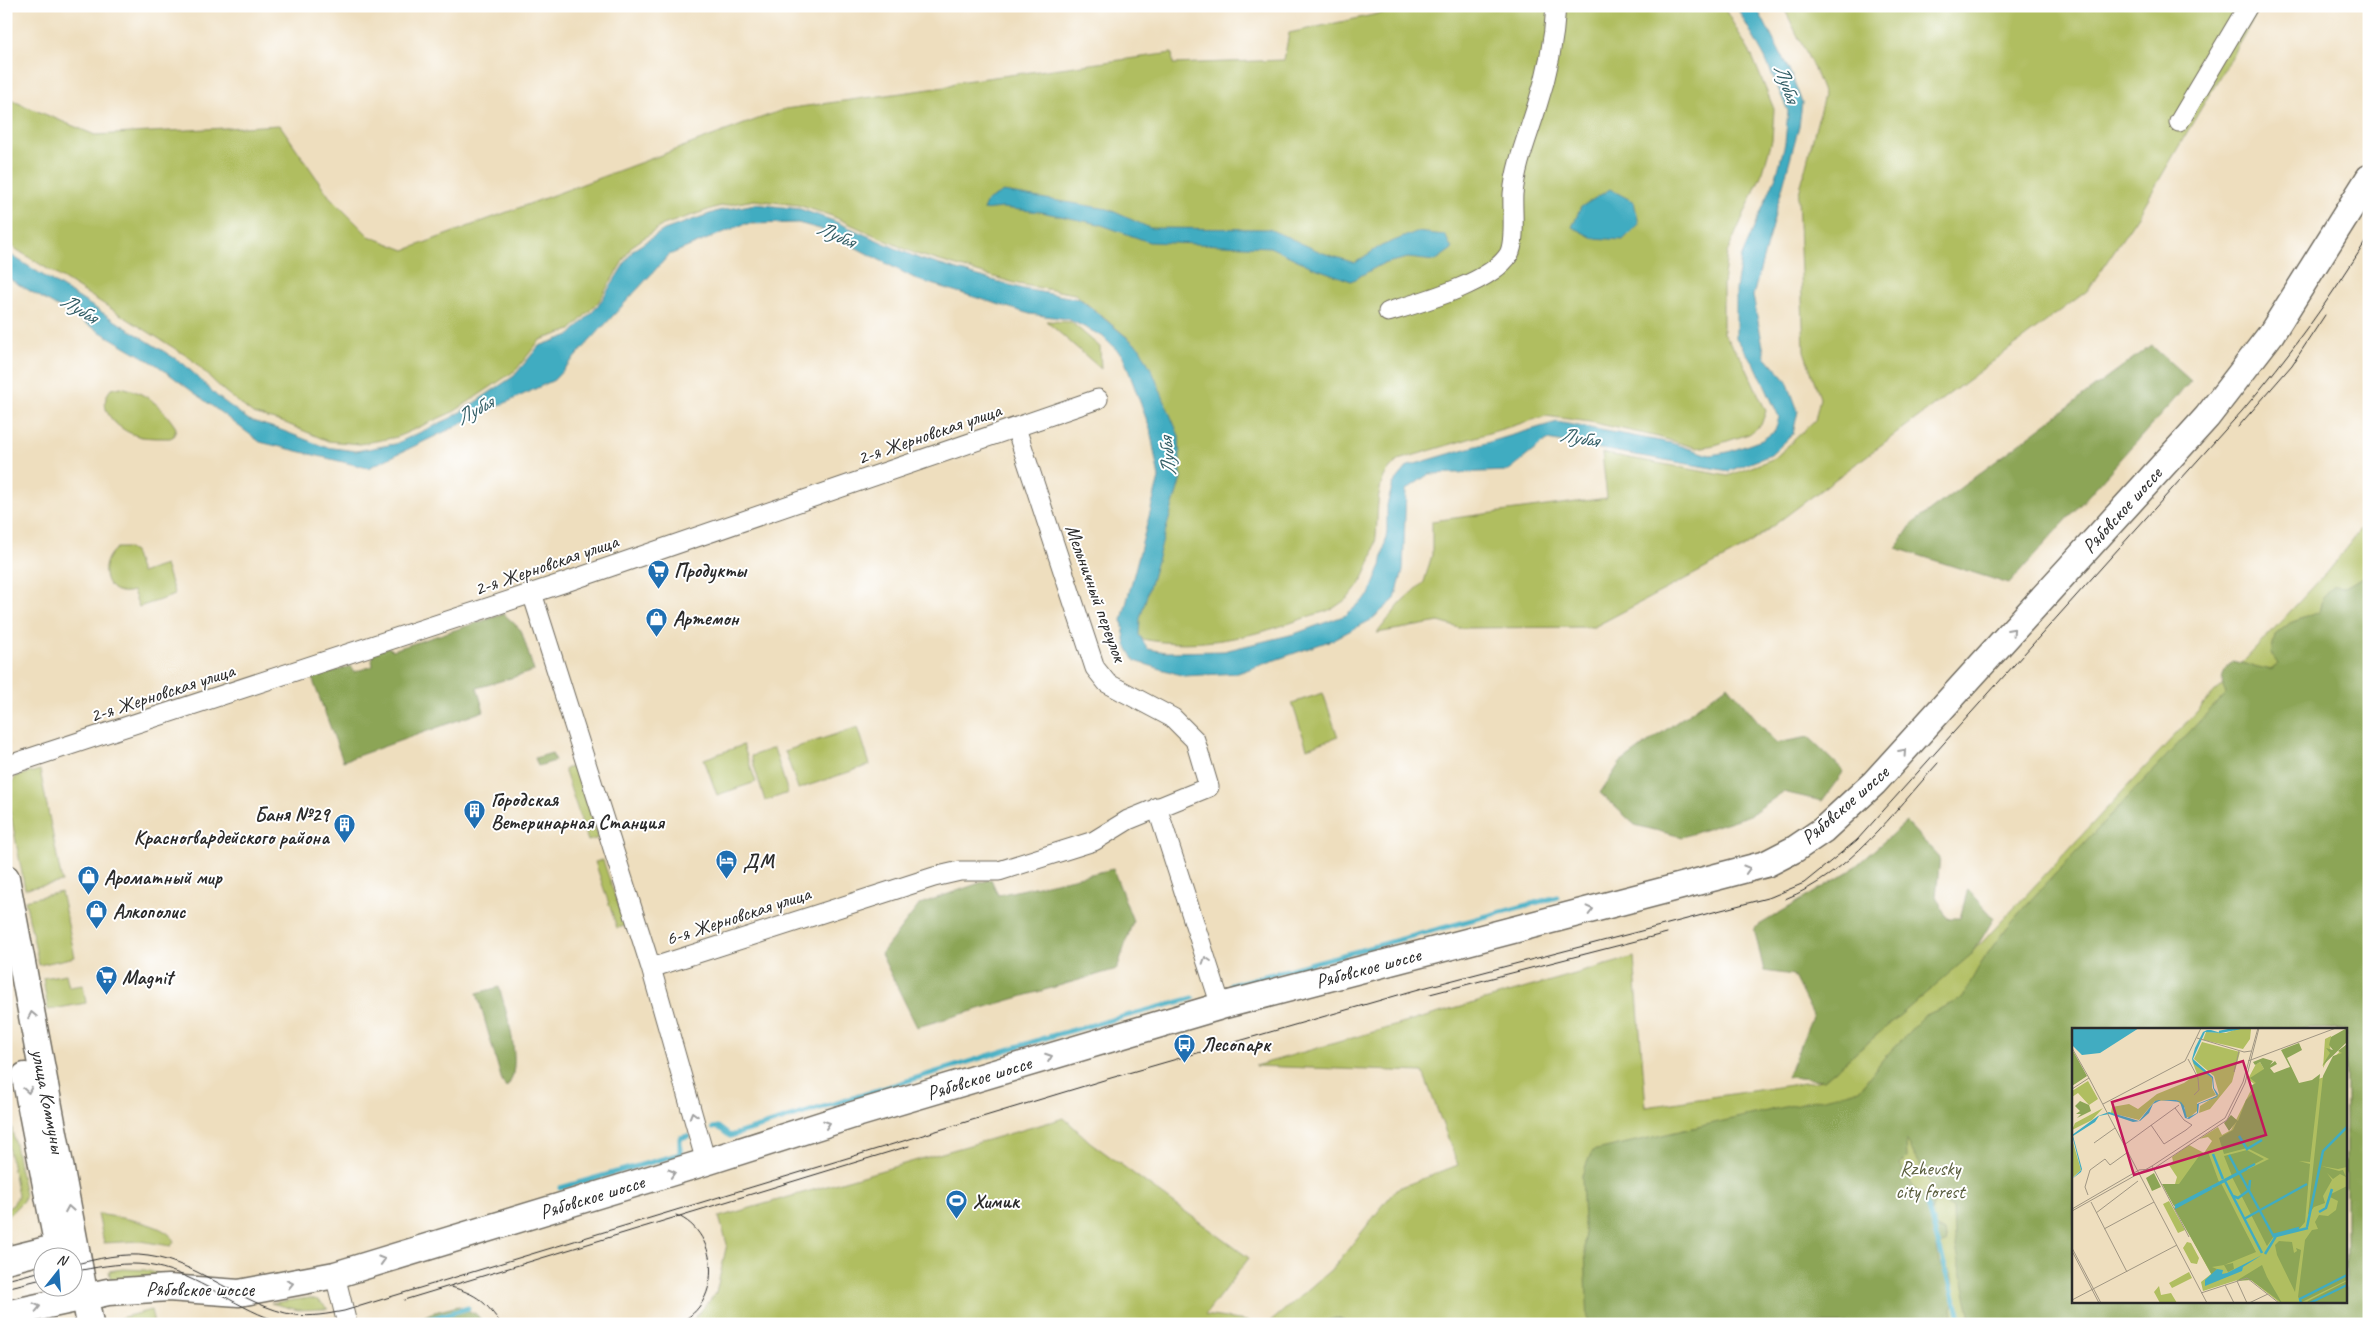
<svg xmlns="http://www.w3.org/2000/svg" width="2375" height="1330" font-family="Caveat,sans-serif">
<rect width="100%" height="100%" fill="#fff"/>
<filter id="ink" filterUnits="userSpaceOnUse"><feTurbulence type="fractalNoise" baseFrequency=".02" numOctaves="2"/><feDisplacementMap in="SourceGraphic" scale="10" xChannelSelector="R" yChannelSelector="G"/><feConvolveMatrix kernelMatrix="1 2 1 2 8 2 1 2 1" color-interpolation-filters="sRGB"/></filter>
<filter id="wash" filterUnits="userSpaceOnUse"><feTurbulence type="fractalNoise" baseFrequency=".0096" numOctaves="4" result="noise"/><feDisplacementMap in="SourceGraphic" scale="20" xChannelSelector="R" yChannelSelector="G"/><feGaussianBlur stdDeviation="1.12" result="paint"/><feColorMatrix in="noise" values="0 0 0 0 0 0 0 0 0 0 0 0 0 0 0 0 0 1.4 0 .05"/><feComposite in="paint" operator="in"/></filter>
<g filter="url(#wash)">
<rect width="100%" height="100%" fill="#eedebe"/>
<!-- green -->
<path fill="#b0be60" stroke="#6e7446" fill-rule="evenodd" d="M1415 6H1723L1752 56 1774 109 1772 140 1763 171 1727 253 1723 284V333L1743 361 1766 411 1761 425 1749 434 1715 445 1697 448 1658 437 1590 422 1546 416 1398 460C1394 465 1387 471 1384 477 1373 500 1381 534 1371 560 1364 579 1356 594 1338 605 1331 611 1319 613 1310 616 1257 636 1198 650 1142 639L1133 626 1174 471 1147 367 1134 343 1075 294 1018 284 916 254 832 216 798 205 754 200 717 207 663 225 632 246 599 301 571 330 540 340 516 370 455 411 397 437 360 444 328 441 285 423 253 414 223 390 190 358 6 243V98L95 135 280 125 329 196 369 236 405 250 785 109 945 87 957 82 1172 53 1173 64 1284 60 1289 33Z
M1783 6H2261L2141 211 2087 291 1742 549 1594 627 1459 628 1439 622 1377 633 1401 603 1424 582 1432 555V521L1607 498 1602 453 1728 476 1775 458 1815 420 1820 398 1804 351 1798 197 1824 95 1814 69Z
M1046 321 1071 322 1100 347 1101 369Z
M121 387C147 393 162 406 176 428L174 436 170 438C161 438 151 438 142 437 121 433 93 410 111 389Z
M2369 519V1324H1268L1334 1267 1396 1189 1458 1165 1423 1072 1255 1066 1634 957 1646 1107 1824 1080 1973 952 2326 573ZM2074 1029H2346V1301H2074Z
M117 548H127L134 552 141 573 165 565 175 595 139 607 133 591C104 600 95 563 117 548Z
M1323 693 1338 737 1307 748 1292 703Z
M858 727 870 765 798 789 785 751Z
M743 745 756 782 717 795 704 759Z
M774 748 788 793 765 801 751 756Z
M575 766 599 838 588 841 564 769Z
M40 770 62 882 25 889 6 789 17 776Z
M603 860 625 926 617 928 595 862Z
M61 892 75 957 39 965 25 900Z
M66 974 69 987 83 985 86 1003 48 1010 43 978Z
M1064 1118 1090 1142 1249 1258 1205 1315 1266 1324H682L692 1321 716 1293 727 1244 719 1217Z
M10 1119 25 1195 23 1201 6 1218V1209L13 1205 18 1195 6 1135V1121Z
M98 1214C114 1217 170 1223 174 1242L171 1246 140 1241 104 1243Z
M123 1269 145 1270 179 1279 111 1281 109 1271Z
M310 1298 318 1300 328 1309 298 1310 271 1303Z
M151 1310 154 1324H118L120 1318Z"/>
<!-- forest -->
<path fill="#8ca556" stroke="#5c6840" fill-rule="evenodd" d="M2151 345 2191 381 2009 584 1896 548 1912 524Z
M2367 575H2369V1324H1972L1954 1237 1953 1208 1942 1203 1906 1140 1907 1158 1900 1165 1916 1190 1934 1201 1931 1213 1934 1227 1945 1232 1947 1242 1937 1247 1939 1263 1951 1272 1955 1300 1952 1310 1955 1324H1588L1582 1175 1592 1151 1859 1090 1883 1059 1924 1016 1963 998C1988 939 2038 893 2082 846 2130 795 2178 744 2226 693 2219 679 2222 672 2233 661L2271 670 2278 664 2271 654 2275 635 2290 623 2319 612 2322 599 2334 586 2345 587ZM2074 1029H2346V1301H2074Z
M504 614 521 630 534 671 477 688 484 711 343 761 312 678 351 666 354 672 373 666 372 660 375 651 388 647 393 650Z
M1728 685 1776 743 1809 737 1844 771 1822 801 1783 792 1750 815 1682 837 1635 825 1600 793 1620 763Z
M552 753 555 761 538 766 535 758Z
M1906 822 1940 858 1936 896 1947 918H1960L1968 889 1994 918 1973 953 1824 1080 1787 1077 1813 1015 1793 975 1764 971 1754 928 1850 871Z
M1113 869 1133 921 1117 969 917 1027 881 954 920 904 991 879 998 895Z
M499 987C506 1011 525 1068 506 1088L502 1081 477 993Z
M458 1306 476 1314 485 1324H409L431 1313Z
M1336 1318 1353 1324H1316Z"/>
<!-- water -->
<path fill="#41acc1" stroke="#366c76" d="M1736 6H1756L1792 76 1802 103 1799 126 1753 296 1765 356 1787 381 1798 411 1793 434 1771 455 1729 471 1547 440 1508 471 1429 474 1406 490 1403 571 1395 599 1371 620 1332 640 1238 673 1184 676 1135 661 1126 645 1122 620 1159 478 1150 429 1123 356 1102 336 1068 319 1030 314 918 280 820 229 798 223 744 224 669 255 554 380 368 468 260 442 157 365 6 277V252L184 364 218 397 249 420 281 430 325 447 356 451 395 444 453 417 514 376 539 346 570 335 598 306 633 250 664 230 718 211 755 204 800 209 834 221 920 259 1023 289 1080 299 1140 348 1153 373 1179 436 1181 478 1140 619 1139 635 1148 649 1166 652 1224 651 1294 634 1346 615 1369 595 1381 566 1387 532V505L1393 484 1408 466 1557 422 1671 443 1710 455 1728 452 1762 440 1775 431 1779 417 1756 367 1736 338V289L1741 258 1777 174 1785 143 1788 111 1765 58Z
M1610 189 1634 202 1639 224 1623 240 1593 238 1572 227 1581 207Z
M1003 192 1108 209 1150 228 1269 229 1323 253 1355 263 1379 247 1416 232 1445 235 1452 249 1435 261 1408 258 1382 264 1351 281 1312 267 1270 247 1149 242 1099 224 1041 212 1002 208 983 210 987 201Z"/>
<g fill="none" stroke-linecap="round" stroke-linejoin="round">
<!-- stream -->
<path stroke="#41acc1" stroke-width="5" d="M1231 985 1557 897
M713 1128 718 1127 730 1136 1055 1035 1193 998
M560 1188 680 1154V1138L688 1136
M1926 1202 1962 1324
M413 1324 468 1308"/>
</g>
</g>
<g filter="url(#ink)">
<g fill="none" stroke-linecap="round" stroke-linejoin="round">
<defs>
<path id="street" d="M2179 122 2248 6
M1388 312C1418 303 1492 283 1509 254 1516 241 1512 210 1513 194 1516 163 1528 136 1537 106 1548 73 1554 41 1556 6
M532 593 651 968 934 877 960 871H999L1094 841 1128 820 1209 787 1195 740 1173 718 1107 683 1095 668 1016 428
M6 766 566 582 1098 399
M1157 807 1221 1006
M651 968 706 1162
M335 1275 347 1324"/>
<path id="secondary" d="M6 878 90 1324
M25 1076 60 1258
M6 1260 58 1247 72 1254
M6 1314 108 1292 168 1288 239 1293 335 1275 706 1162 853 1115 1221 1006 1766 864 1795 849 1823 830 1874 783 2207 417 2271 334 2369 178"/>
</defs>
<!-- street casing -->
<use href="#street" stroke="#6f6a5e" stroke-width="21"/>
<!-- secondary casing -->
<use href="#secondary" stroke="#6f6a5e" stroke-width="29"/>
<!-- street -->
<use href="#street" stroke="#fff" stroke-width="19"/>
<!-- secondary -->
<use href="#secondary" stroke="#fff" stroke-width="26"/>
<!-- tram -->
<path stroke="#2b2b2b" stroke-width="1" d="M2238 427 2292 365 2325 315
M1785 899C1850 874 1893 813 1938 763
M1430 994 1667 933
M72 1265C97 1259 123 1252 148 1256 201 1263 242 1306 295 1315 312 1317 328 1314 344 1311L1104 1080 1419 989 1771 897 1804 883 1857 840 2242 411C2289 356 2331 298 2369 236
M82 1270C103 1266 126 1262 147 1265 190 1271 226 1301 266 1317 279 1322 294 1322 307 1323
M6 1280 42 1271
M451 1287C477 1294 486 1302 501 1324
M6 1288 42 1279
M404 1300 909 1146
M674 1324C723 1310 722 1233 676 1215"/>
</g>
<!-- one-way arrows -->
<defs><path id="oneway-chevron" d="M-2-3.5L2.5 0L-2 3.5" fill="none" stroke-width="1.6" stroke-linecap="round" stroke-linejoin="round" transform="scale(1.25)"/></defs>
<g stroke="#a0a0a0">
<use href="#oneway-chevron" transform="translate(2012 631) rotate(-48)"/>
<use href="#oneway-chevron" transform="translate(1903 752) rotate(-48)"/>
<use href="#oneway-chevron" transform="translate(1747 869) rotate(-17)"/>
<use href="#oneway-chevron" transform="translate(1590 910) rotate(-14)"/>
<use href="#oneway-chevron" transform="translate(1206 960) rotate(-108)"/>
<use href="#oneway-chevron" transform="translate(32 1015) rotate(-101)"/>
<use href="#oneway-chevron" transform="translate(1049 1057) rotate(-20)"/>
<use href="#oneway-chevron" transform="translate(28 1090) rotate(80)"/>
<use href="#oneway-chevron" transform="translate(693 1115) rotate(-106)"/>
<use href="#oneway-chevron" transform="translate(827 1124) rotate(-18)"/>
<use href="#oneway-chevron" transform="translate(672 1173) rotate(-17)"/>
<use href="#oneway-chevron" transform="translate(69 1209) rotate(-100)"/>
<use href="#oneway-chevron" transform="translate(382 1260) rotate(-17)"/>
<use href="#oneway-chevron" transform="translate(290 1284) rotate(-12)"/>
<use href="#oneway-chevron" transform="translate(37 1307) rotate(-13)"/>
</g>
</g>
<!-- icons -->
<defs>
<symbol id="supermarket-pin" viewBox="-11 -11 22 30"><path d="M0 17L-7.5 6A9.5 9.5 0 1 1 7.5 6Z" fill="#1f6fb2" stroke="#fff"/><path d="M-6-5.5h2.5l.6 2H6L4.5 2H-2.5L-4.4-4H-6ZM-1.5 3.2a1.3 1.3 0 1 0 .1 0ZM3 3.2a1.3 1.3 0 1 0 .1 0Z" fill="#fff"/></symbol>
<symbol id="shop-pin" viewBox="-11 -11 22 30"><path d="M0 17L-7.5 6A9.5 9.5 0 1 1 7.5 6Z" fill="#1f6fb2" stroke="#fff"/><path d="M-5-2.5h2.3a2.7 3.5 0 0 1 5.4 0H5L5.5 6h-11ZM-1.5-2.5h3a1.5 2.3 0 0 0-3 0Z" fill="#fff"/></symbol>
<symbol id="building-pin" viewBox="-11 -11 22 30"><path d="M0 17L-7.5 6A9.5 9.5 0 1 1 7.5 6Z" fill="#1f6fb2" stroke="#fff"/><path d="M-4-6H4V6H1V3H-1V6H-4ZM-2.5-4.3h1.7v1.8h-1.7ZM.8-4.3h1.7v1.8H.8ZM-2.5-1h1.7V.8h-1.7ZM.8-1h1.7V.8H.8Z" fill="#fff"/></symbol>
<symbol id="hotel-pin" viewBox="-11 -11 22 30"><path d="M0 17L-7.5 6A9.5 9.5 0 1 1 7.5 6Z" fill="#1f6fb2" stroke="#fff"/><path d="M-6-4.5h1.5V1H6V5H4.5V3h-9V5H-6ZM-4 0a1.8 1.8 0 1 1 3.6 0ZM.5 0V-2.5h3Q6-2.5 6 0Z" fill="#fff"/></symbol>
<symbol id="bus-pin" viewBox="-11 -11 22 30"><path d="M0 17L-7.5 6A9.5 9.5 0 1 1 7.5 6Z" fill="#1f6fb2" stroke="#fff"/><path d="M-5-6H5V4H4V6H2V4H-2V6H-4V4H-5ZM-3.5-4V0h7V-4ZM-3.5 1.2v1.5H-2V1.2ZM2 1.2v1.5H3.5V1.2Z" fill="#fff"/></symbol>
<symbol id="stadium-pin" viewBox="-11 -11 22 30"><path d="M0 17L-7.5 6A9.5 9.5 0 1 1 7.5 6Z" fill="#1f6fb2" stroke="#fff"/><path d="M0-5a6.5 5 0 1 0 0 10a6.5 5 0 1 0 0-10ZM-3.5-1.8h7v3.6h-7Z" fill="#fff"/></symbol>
</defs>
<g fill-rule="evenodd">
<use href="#supermarket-pin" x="646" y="558" width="25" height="34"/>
<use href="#shop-pin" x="644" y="606" width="25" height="34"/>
<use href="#building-pin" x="462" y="798" width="25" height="34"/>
<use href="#building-pin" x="332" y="812" width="25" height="34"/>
<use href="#hotel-pin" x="714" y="848" width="25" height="34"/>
<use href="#shop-pin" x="76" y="864" width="25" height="34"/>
<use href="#shop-pin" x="84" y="898" width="25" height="34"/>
<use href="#supermarket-pin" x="94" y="964" width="25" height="34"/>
<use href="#bus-pin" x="1172" y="1032" width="25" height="34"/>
<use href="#stadium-pin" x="944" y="1188" width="25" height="34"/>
</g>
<g text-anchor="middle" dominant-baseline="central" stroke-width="4" stroke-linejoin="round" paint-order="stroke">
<!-- street labels -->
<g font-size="20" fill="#2b2b2b" stroke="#fff">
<text transform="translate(929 434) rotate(-19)">2-я Жерновская улица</text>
<text transform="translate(2122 510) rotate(-48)">Рябовское шоссе</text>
<text transform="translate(546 565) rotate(-19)">2-я Жерновская улица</text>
<text transform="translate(1096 593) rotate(70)">Мельничный переулок</text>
<text transform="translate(162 693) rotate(-18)">2-я Жерновская улица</text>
<text transform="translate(1845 805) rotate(-41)">Рябовское шоссе</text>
<text transform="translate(738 916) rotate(-18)">6-я Жерновская улица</text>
<text transform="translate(1368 968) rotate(-15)">Рябовское шоссе</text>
<text transform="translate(979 1078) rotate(-17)">Рябовское шоссе</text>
<text transform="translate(48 1101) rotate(79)">улица Коммуны</text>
<text transform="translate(592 1197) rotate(-17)">Рябовское шоссе</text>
<text x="200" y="1289">Рябовское шоссе</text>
</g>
<!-- poi labels -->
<g font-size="20" font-weight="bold" fill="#2b2b2b" stroke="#fff" text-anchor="start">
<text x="674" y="570">Продукты</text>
<text x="673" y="618">Артемон</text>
<text x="491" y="799">Городская<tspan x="491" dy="23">Ветеринарная Станция</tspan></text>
<text x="329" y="814" text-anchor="end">Баня №29<tspan x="329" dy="23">Красногвардейского района</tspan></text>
<text x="743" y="861">ДМ</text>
<text x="104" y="877">Ароматный мир</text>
<text x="113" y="911">Алкополис</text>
<text x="122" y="977">Magnit</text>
<text x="1201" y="1044">Лесопарк</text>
<text x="973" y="1201">Химик</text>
</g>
<!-- park labels -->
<g font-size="20" fill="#5a5e3e" stroke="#fff">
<text x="1930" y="1168">Rzhevsky<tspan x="1930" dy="23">city forest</tspan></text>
</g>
<!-- water labels -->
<g font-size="21" font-style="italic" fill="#345f67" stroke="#fff">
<text transform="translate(1787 83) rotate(70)">Лубья</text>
<text transform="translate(836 234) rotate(24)">Лубья</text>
<text transform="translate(79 308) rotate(31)">Лубья</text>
<text transform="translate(474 410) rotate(-29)">Лубья</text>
<text transform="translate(1579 437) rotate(10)">Лубья</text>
<text transform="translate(1167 457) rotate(-95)">Лубья</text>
</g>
</g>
<!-- overview -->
<g transform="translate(2072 1028)">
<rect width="275" height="275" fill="#eedebe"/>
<path d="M165 1H179L178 11 171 21 131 12 134 4 154 5ZM259 8 258 27 251 40 253 11ZM130 14 168 24 160 54 138 81 127 85 128 78 147 66 142 48 122 31ZM275 17V275H208L175 249 131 263 129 254 139 246 93 161 103 156 105 149 97 137 101 133 100 129 117 117 132 125 140 113 136 109 127 111 146 99 150 107 159 102 182 56 176 51 184 36 188 34 192 41 227 58 252 49 262 29ZM120 32 140 50V60L144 67 125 75V83L118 89H113V80L104 72 83 73 67 92 39 85 40 79 57 76 66 81 85 66 112 55 125 46ZM16 53 26 71 17 77 6 65 0 69V63ZM31 80 20 92 0 102 3 95ZM0 111 9 142 0 150ZM97 173 113 202 106 205 91 176ZM115 214 119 215 127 230 125 236 119 235 111 220ZM117 244 120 250 100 260 97 255ZM87 258 89 267 99 265 105 275H88L82 264Z" fill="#b0be60"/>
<path d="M275 0V14L250 38 258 25 254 20 261 22 257 17 259 9ZM227 15 230 22 215 30 227 55 240 52 248 46 238 134 227 133 238 136 233 194 227 201 202 208 195 218 160 149 197 131 175 120 152 126 147 110 161 102 165 93 157 103 152 95 159 87 166 93 174 72 182 64 178 58 184 55 178 50 192 41 188 34 183 37 181 34 191 30 201 33 198 37 203 33 205 36 198 40 202 45 215 40 218 39 209 22ZM275 16V139L266 141 249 138 267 143 271 142 274 149 268 146 261 151 255 145 260 152 251 168 253 175 242 179 236 187 251 48 261 28 270 25 266 23ZM0 21 15 48 0 58ZM8 73 17 77 19 83 5 90 9 86H4L8 83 3 78ZM175 122 192 131 160 148 152 128ZM136 124 147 154 102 178 90 156H107L127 128ZM82 145 89 159 80 163 74 150ZM149 155 168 193 128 215 168 193 184 224 152 237 161 235 162 241 156 244 152 237 140 239 145 241 140 247 102 180ZM275 158V252L230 274 226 269 233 212 240 202 246 201 243 194 247 187 256 188 264 182 266 173 258 169 259 166ZM207 213 220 214 222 225 225 223 224 220 229 222 223 264 205 227 203 217ZM190 237 195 249 210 275 179 252 164 253ZM275 253V275H235L236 273Z" fill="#8ca556"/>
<path d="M0 0H67L28 25 10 27 0 17ZM135 2H139L149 5 133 4 121 31 141 49 142 60 146 66 145 69 127 76 126 85 117 91 113 90 108 74 89 72 81 76 77 85 68 93 61 94 37 86 27 88 23 94 1 108 10 141 9 144 0 151 9 142 0 107 26 88 37 84 67 93 83 73 87 72H104L109 74 112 78 115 90 125 85V76L145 68 141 60 140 50 122 36 120 31 123 20 131 4ZM190 227 171 239 170 243 133 258V252L145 241 151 242 150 246 155 245Z" fill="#41acc1"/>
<path fill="none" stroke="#41acc1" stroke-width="2.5" d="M147 4 168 0M167 108 175 121 190 112M141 126 151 151M157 127 166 144M168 146 187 181M153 153 190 225M141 159 175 141M161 168 166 170 177 162 178 152M103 178 183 136M103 180 140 160M188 183 202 209M247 184 254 180 260 161M172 191 235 156M235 199 251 123 275 99M201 207 227 200M193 226 204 208 236 200M229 275 228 271 275 247M238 275 275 257"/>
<path fill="none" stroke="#a09683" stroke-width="1" d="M125 10 172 24 179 23M0 20 17 50M116 31 126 50 127 62 122 67M176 33 264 0M162 44 167 23M0 61 17 50 135 275M31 76 113 33 129 0M79 97 92 116 114 102 120 97 112 92 103 80M22 115 43 100M52 117 107 77M80 138 117 209M16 167 13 159 18 142 33 131 38 137 56 124M19 174 55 244M0 181 67 142 81 141 155 92 173 55 187 0M0 183 80 138 153 90 171 54 186 0M24 185 66 153M32 201 82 174M0 220 29 275M0 223 27 275M165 253 175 275M153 257 162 275M129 265 175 250 207 275M0 272 105 217M177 275 196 266"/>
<path fill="#c2185b" fill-opacity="0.15" stroke="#c2185b" stroke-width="2.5" d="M171 33 194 107 62 147 40 74Z"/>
<rect width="275" height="275" fill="none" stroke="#2b2b2b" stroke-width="2.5"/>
</g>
<!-- margin -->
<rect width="2375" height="1330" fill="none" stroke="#fff" stroke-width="25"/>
<!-- north arrow -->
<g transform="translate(58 1272) rotate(17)"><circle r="24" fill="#ffffff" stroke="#aaaaaa"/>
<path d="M0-4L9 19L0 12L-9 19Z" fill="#1f6fb2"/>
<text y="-8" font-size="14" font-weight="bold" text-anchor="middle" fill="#2b2b2b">N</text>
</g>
</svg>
